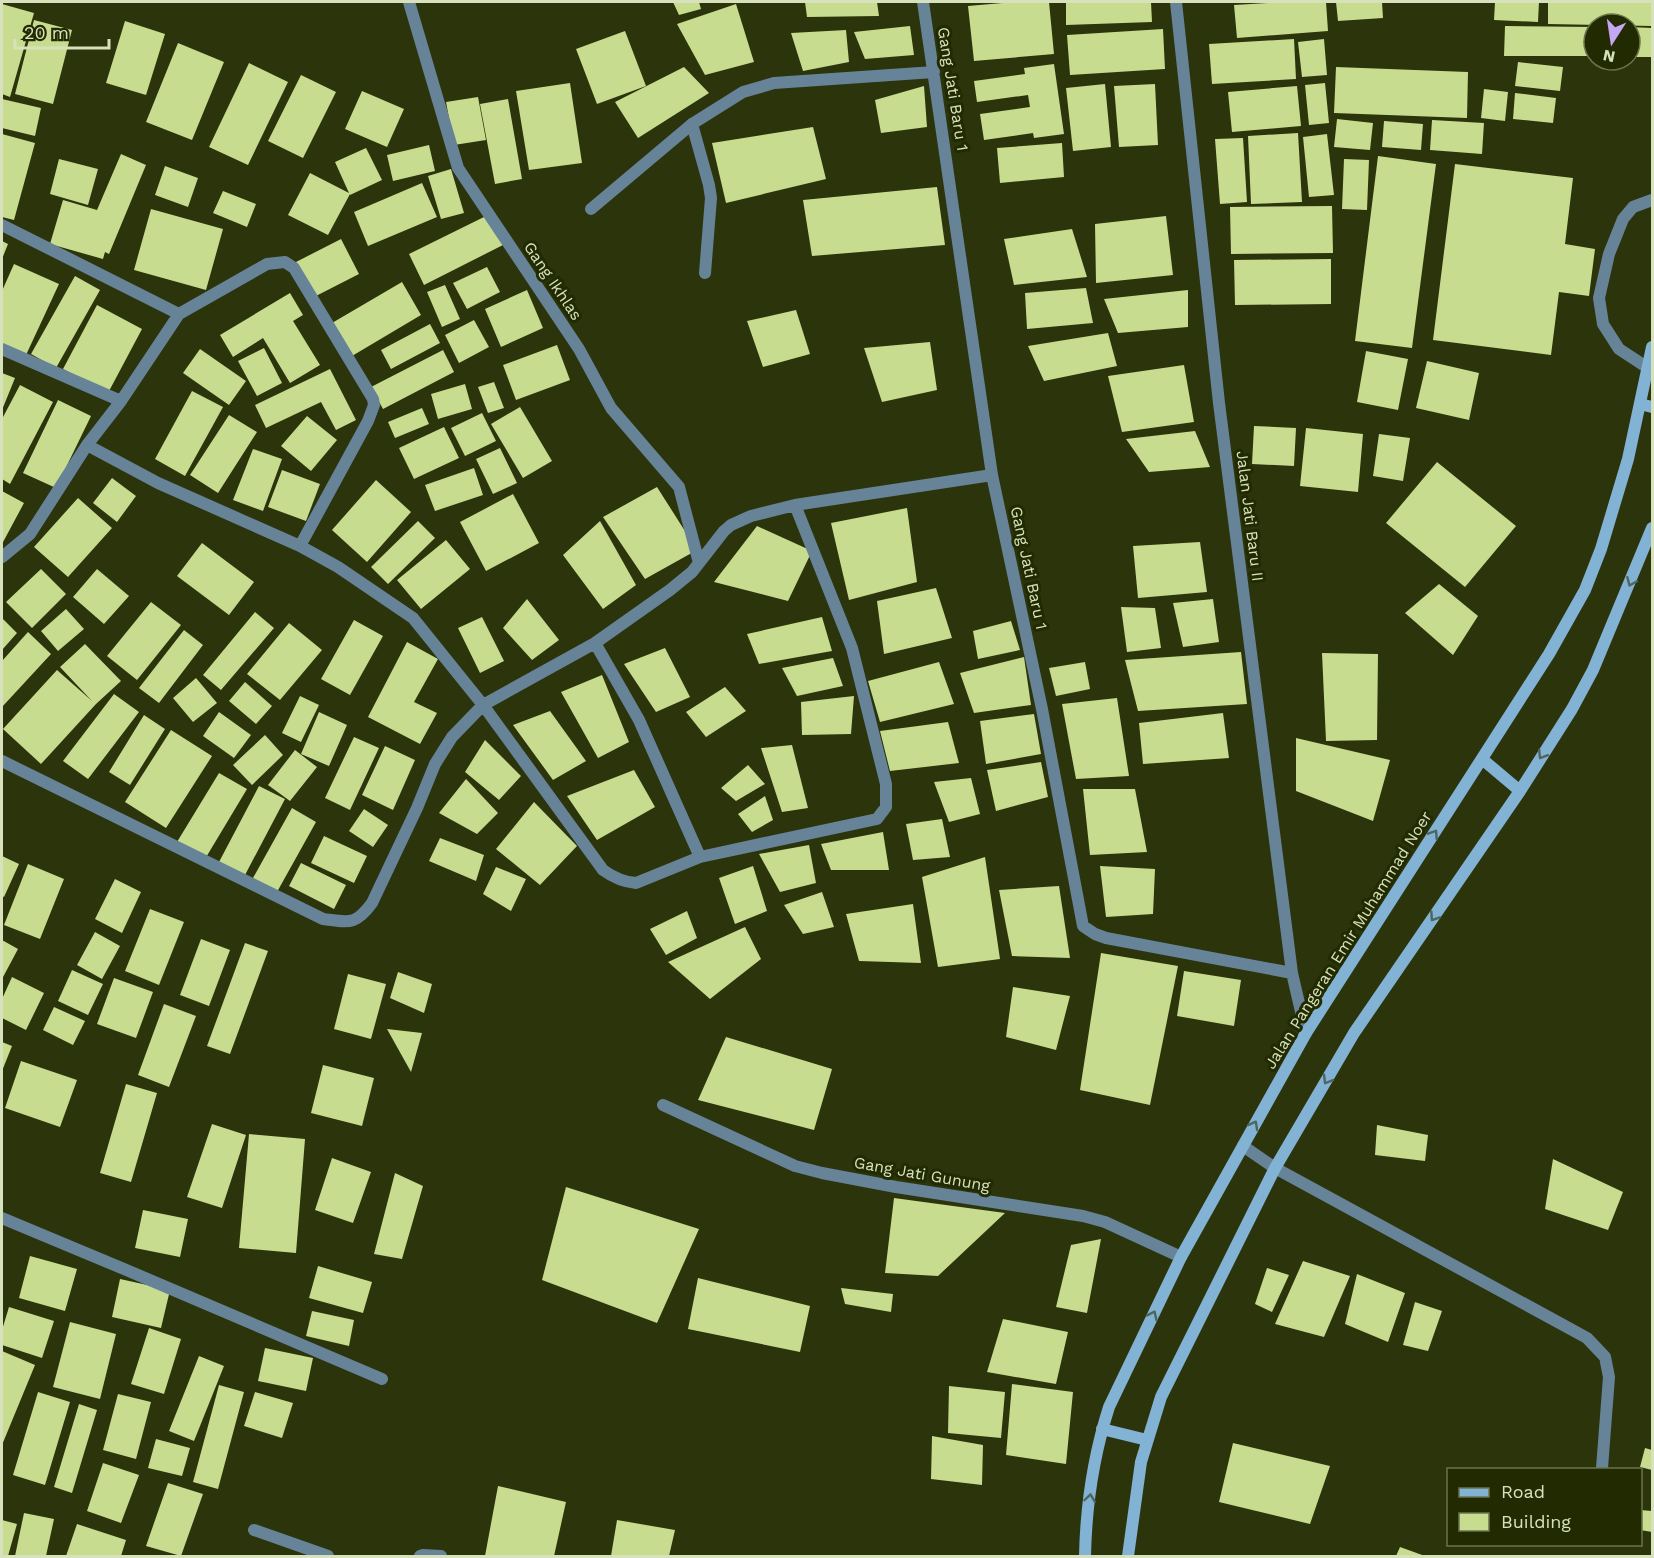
<svg xmlns="http://www.w3.org/2000/svg" width="1654" height="1558" font-family="'Work Sans',sans-serif">
<rect width="100%" height="100%" fill="#2b340b"/>
<!-- building -->
<path fill="#c7dc8e" d="M673 2H699L701 9 679 15Z
M805 2H877L879 16 807 17Z
M1014 2H1049L1054 54 974 61 968 6Z
M1066 2H1151L1152 22 1066 25Z
M1284 2H1326L1328 31 1237 38 1234 5Z
M1336 2H1382L1383 18 1338 21Z
M1495 2H1539L1538 22 1494 20Z
M1548 2H1652V26L1548 24Z
M2 4 34 13 10 97 2 94Z
M736 4 754 62 705 75 677 24Z
M34 20 72 30 53 104 15 94Z
M125 21 165 34 146 95 106 83Z
M910 26 914 55 865 59 854 32Z
M1505 26 1594 27V56H1504Z
M1630 27 1652 28V57H1630Z
M1163 29 1165 69 1070 75 1067 35Z
M846 30 849 62 803 71 791 33Z
M625 31 646 86 597 104 576 49Z
M1294 39 1296 79 1212 84 1209 44Z
M1324 39 1327 75 1302 77 1298 42Z
M178 43 224 62 192 140 146 122Z
M1518 62 1563 67 1560 91 1515 86Z
M249 63 288 82 248 165 209 147Z
M1054 64 1064 134 1034 138 1033 133 984 140 980 114 1030 107 1028 95 977 102 974 81 1025 74 1024 68Z
M684 67 709 93 638 138 615 102Z
M1336 67 1468 72 1467 118 1334 113Z
M301 75 336 92 303 158 268 141Z
M570 83 582 163 529 170 516 91Z
M1325 83 1329 123 1309 125 1305 85Z
M1105 84 1111 147 1073 151 1066 88Z
M1155 84 1158 145 1119 147 1114 86Z
M924 86 927 127 881 133 875 100Z
M1297 86 1301 126 1232 132 1228 92Z
M1484 89 1508 92 1505 121 1481 118Z
M362 91 404 109 387 147 345 129Z
M1515 93 1556 98 1553 123 1513 119Z
M478 97 486 140 454 145 446 102Z
M2 99 41 108 35 136 2 128Z
M508 99 522 179 495 184 480 104Z
M1337 119 1373 123 1370 150 1334 147Z
M1432 120 1484 123 1482 154 1430 150Z
M1384 121 1423 124 1421 150 1382 147Z
M813 127 826 179 726 203 712 143Z
M1298 133 1302 202 1251 204 1248 136Z
M2 134 35 143 14 220 2 217Z
M1327 134 1334 195 1309 197 1303 137Z
M1243 138 1247 202 1220 204 1215 139Z
M1062 143 1064 177 1000 183 997 148Z
M429 145 435 171 393 181 387 155Z
M366 148 382 180 350 195V194L328 235 288 215 310 173 349 193 335 162Z
M121 154 146 165 109 254 105 252 103 259 50 244 63 200 97 210Z
M1378 156 1436 164 1412 348 1355 341Z
M59 159 98 169 88 205 50 194Z
M1344 159 1369 160 1367 210 1342 209Z
M1455 164 1573 178 1565 244 1595 249 1589 296 1559 292 1551 355 1433 340Z
M165 166 198 178 188 207 155 195Z
M451 169 464 213 441 219 428 176Z
M422 183 437 217 368 246 354 212Z
M937 187 945 245 812 256 803 200Z
M223 191 256 204 247 227 213 213Z
M1332 206 1333 253 1231 254 1230 207Z
M151 209 223 229 206 290 134 270Z
M488 215 503 245 424 285 409 254Z
M1166 216 1173 275 1096 283 1095 224Z
M1072 229 1087 277 1014 285 1004 239Z
M341 239 359 274 314 297 296 262Z
M2 241 8 244 2 259Z
M1331 259V304L1235 305 1234 260Z
M14 264 59 284 26 355 2 344V291Z
M487 267 500 292 467 309 453 283Z
M75 276 100 290 56 368 31 354Z
M402 282 421 315 352 356 332 323Z
M445 285 460 319 442 327 427 292Z
M1086 288 1093 323 1027 329 1025 293Z
M527 290 543 328 501 347 485 309Z
M1188 290V327L1118 333 1104 299Z
M290 293 303 315 293 321 320 365 290 383 263 338 233 357 220 335Z
M97 305 142 329 108 393 63 369Z
M796 310 810 354 763 367 747 321Z
M474 320 489 347 459 363 445 335Z
M430 324 440 343 391 369 381 350Z
M1108 333 1117 366 1044 381 1028 346Z
M930 342 937 390 882 402 864 348Z
M557 345 570 380 516 400 503 365Z
M264 348 282 383 257 396 238 361Z
M200 349 246 381 229 405 183 373Z
M443 350 454 372 383 409 371 387Z
M1366 351 1408 359 1398 410 1357 402Z
M1427 361 1479 373 1469 420 1416 408Z
M1184 365 1194 422 1122 432 1108 376Z
M330 369 356 420 336 430 321 402 266 428 255 405Z
M2 373 15 378 2 410Z
M494 382 504 408 488 413 478 387Z
M465 384 472 409 438 419 431 394Z
M20 385 53 402 10 484 2 479V419Z
M192 391 223 407 185 476 155 459Z
M58 400 91 416 56 488 23 473Z
M520 407 552 461 523 478 491 424Z
M422 408 429 424 395 438 388 422Z
M482 413 496 441 465 456 451 428Z
M229 415 257 432 218 493 190 475Z
M307 416 337 440 311 471 281 446Z
M1254 426 1296 428 1294 466 1252 464Z
M444 427 459 458 414 479 399 448Z
M1306 428 1363 434 1358 492 1300 486Z
M1195 431 1210 467 1149 472 1126 439Z
M1379 434 1410 438 1403 481 1373 476Z
M500 448 517 483 493 494 476 459Z
M253 449 282 459 263 511 233 500Z
M1437 462 1516 526 1465 587 1386 523Z
M474 468 483 495 435 511 425 485Z
M282 470 320 484 306 521 268 507Z
M112 478 136 496 117 522 93 503Z
M376 480 411 512 367 562 332 530Z
M657 487 697 550 645 579 603 517Z
M2 491 24 503 2 544Z
M513 494 539 543 486 571 460 522Z
M78 498 112 528 68 577 34 547Z
M907 508 917 582 849 600 831 523Z
M418 521 435 538 388 584 371 567Z
M600 521 636 585 603 609 563 555Z
M757 526 812 551 788 601 714 582Z
M446 540 470 569 421 609 397 580Z
M1200 542 1207 592 1138 598 1133 546Z
M202 543 254 582 229 615 177 576Z
M41 569 66 594 32 628 6 602Z
M97 569 129 596 104 624 73 597Z
M1439 584 1478 616 1453 655 1405 613Z
M936 588 952 638 884 654 877 601Z
M527 599 559 640 532 660 503 628Z
M1213 599 1219 642 1183 647 1173 603Z
M151 602 181 625 137 680 107 656Z
M1121 607 1155 608 1161 648 1127 652Z
M66 609 84 629 58 651 41 631Z
M255 612 274 628 221 690 203 675Z
M482 617 504 661 480 673 458 628Z
M822 617 832 651 759 664 747 634Z
M2 618 17 633 2 650Z
M354 620 383 636 350 695 321 679Z
M1011 621 1020 650 978 659 973 631Z
M289 623 322 650 280 700 247 674Z
M184 630 203 645 159 703 139 688Z
M28 632 51 654 2 707V661Z
M407 642 438 659 414 702 437 713 420 744 368 717Z
M85 644 121 681 96 704 41 764 3 729 57 670 92 701 60 667Z
M665 648 690 697 656 712 624 664Z
M1241 652 1247 704 1138 711 1125 660Z
M1322 653 1378 654 1377 740 1326 741Z
M1024 657 1031 705 974 713 960 673Z
M833 658 843 686 797 696 782 668Z
M939 662 954 704 880 722 868 681Z
M1085 662 1090 689 1056 696 1049 668Z
M602 675 629 742 598 758 561 692Z
M196 678 217 703 193 722 173 698Z
M245 682 272 706 256 724 229 701Z
M725 687 746 711 706 737 686 712Z
M114 694 139 712 88 779 63 761Z
M300 696 319 705 301 742 282 733Z
M854 696 851 734 802 735 801 702Z
M1117 698 1129 776 1076 779 1062 704Z
M550 711 586 761 553 780 513 725Z
M219 712 251 735 234 758 203 736Z
M319 712 347 725 329 766 301 754Z
M1223 713 1229 758 1143 764 1139 723Z
M1034 714 1041 754 986 764 980 721Z
M144 715 165 729 130 785 109 772Z
M948 722 959 763 890 771 880 731Z
M171 730 212 756 166 828 125 802Z
M265 735 283 755 252 785 233 765Z
M354 737 379 748 350 810 325 798Z
M1296 738 1390 760 1373 821 1296 791Z
M485 740 521 776 499 800 465 772Z
M792 745 808 808 782 812 761 748Z
M385 746 415 760 393 810 362 795Z
M295 750 317 767 290 801 268 785Z
M1041 762 1048 797 996 811 987 770Z
M748 765 765 784 736 801 721 788Z
M634 770 655 807 597 840 567 796Z
M219 773 247 789 205 859 177 842Z
M971 778 980 814 949 822 934 782Z
M466 779 498 813 477 834 439 813Z
M259 786 285 799 245 875 219 862Z
M1083 789H1135L1147 852 1090 855Z
M765 796 773 820 752 832 738 814Z
M534 802 577 846 540 885 496 849Z
M292 808 316 822 277 892 253 878Z
M364 809 388 825 373 847 349 831Z
M942 819 950 857 913 860 906 824Z
M883 832 889 870H831L821 844Z
M324 836 367 856 354 883 311 863Z
M440 838 484 855 476 881 429 861Z
M809 845 816 883 780 892 759 854Z
M2 856 19 864 4 897 2 896Z
M985 857 1000 959 938 967 922 877Z
M301 863 346 885 334 909 289 886Z
M28 864 64 879 40 939 4 925Z
M753 866 767 911 735 924 719 878Z
M1100 866 1155 869 1153 914 1106 917Z
M496 867 526 879 511 911 483 894Z
M115 879 141 892 122 933 95 919Z
M1059 886 1070 958 1012 956 999 890Z
M822 892 834 927 803 934 784 905Z
M913 904 921 963 859 961 846 914Z
M150 909 184 922 159 985 125 971Z
M687 911 697 938 666 955 650 929Z
M745 927 761 959 710 999 668 962Z
M95 932 120 946 102 979 77 965Z
M201 939 230 950 209 1006 180 995Z
M2 940 18 949 2 979Z
M245 943 268 951 230 1054 207 1046Z
M1101 953 1178 966 1150 1105 1080 1090Z
M72 970 103 984 88 1015 58 1001Z
M1184 971 1241 980 1234 1026 1177 1016Z
M398 972 432 984 424 1013 390 998Z
M348 974 386 984 371 1039 334 1029Z
M12 977 44 993 26 1030 2 1018V999Z
M114 978 153 992 136 1038 97 1024Z
M1013 987 1070 996 1056 1050 1006 1037Z
M164 1004 196 1016 169 1087 138 1075Z
M54 1007 85 1021 73 1045 43 1030Z
M387 1029 422 1033 411 1072Z
M726 1037 832 1069 814 1130 698 1100Z
M2 1042 12 1046 2 1071Z
M21 1061 77 1080 60 1127 5 1108Z
M323 1065 374 1078 362 1126 311 1113Z
M126 1084 157 1093 131 1182 100 1173Z
M212 1124 246 1135 222 1208 187 1197Z
M1377 1125 1428 1135 1425 1161 1375 1155Z
M249 1134 305 1139 296 1253 239 1248Z
M332 1158 371 1172 353 1223 315 1210Z
M1553 1159 1623 1192 1608 1230 1545 1209Z
M395 1173 423 1186 402 1259 374 1254Z
M566 1187 699 1229 657 1323 542 1280Z
M894 1198 1005 1213 938 1276 885 1273Z
M143 1210 188 1219 180 1257 135 1248Z
M1101 1239 1087 1313 1056 1307 1071 1245Z
M30 1256 77 1269 65 1311 19 1298Z
M1303 1261 1350 1276 1324 1337 1275 1324Z
M318 1266 372 1282 363 1313 309 1298Z
M1267 1268 1289 1275 1272 1312 1255 1304Z
M1357 1274 1405 1293 1388 1342 1345 1324Z
M698 1278 810 1306 800 1352 688 1329Z
M120 1279 170 1290 161 1328 112 1317Z
M841 1288 893 1294 891 1312 845 1304Z
M1415 1302 1442 1311 1428 1351 1403 1345Z
M9 1307 54 1321 42 1358 2 1345V1330Z
M312 1311 354 1320 349 1346 306 1336Z
M1003 1319 1068 1332 1056 1384 987 1372Z
M70 1322 116 1334 100 1399 53 1387Z
M149 1328 181 1339 164 1394 131 1384Z
M265 1348 313 1358 306 1391 258 1381Z
M2 1351 35 1365 2 1445Z
M199 1356 224 1366 194 1441 169 1431Z
M1012 1384 1073 1392 1066 1464 1006 1455Z
M219 1385 244 1392 218 1489 193 1482Z
M949 1386 1005 1392 1001 1438 948 1433Z
M38 1392 70 1402 45 1485 13 1475Z
M255 1392 293 1403 282 1438 244 1426Z
M118 1394 151 1402 136 1459 103 1450Z
M79 1404 97 1410 72 1493 54 1487Z
M932 1436 983 1445 982 1485 931 1479Z
M156 1439 190 1448 182 1476 148 1468Z
M1233 1443 1330 1466 1310 1524 1219 1502Z
M1645 1448 1652 1450V1470L1640 1467Z
M103 1463 139 1475 121 1523 87 1511Z
M168 1483 203 1494 181 1556 146 1546Z
M498 1486 566 1502 554 1556H485Z
M1640 1510 1652 1511V1532L1640 1530Z
M24 1513 54 1519 46 1556H15Z
M2 1520 17 1524 8 1556H2Z
M617 1520 675 1530 669 1556H611Z
M77 1524 126 1540 121 1556H66Z
M1400 1547 1425 1556H1396Z"/>
<g fill="none" stroke-linecap="round" stroke-linejoin="round">
<!-- lane -->
<path stroke="#668398" stroke-width="12" d="M692 124 709 185 711 198 705 273
M1648 368 1619 349 1603 324 1599 298 1609 254 1623 219 1633 207 1652 200"/>
<!-- street -->
<path stroke="#668398" stroke-width="12" d="M409 2 458 168 579 349 611 408 679 487 699 563
M923 2 992 475 1042 709 1083 926 1095 934 1106 938 1292 973
M1176 2 1219 403 1292 973 1306 1033
M591 209 692 124 743 92 774 83 934 72
M2 225 179 314
M2 349 121 401 87 445 30 534 2 557
M121 401 179 314 267 264 285 262 294 268 373 399 374 405 368 421 300 546
M87 445 158 483 300 546 338 567 413 618 483 705 595 643 670 590 692 572 724 531 731 525 751 516 795 505 992 475
M595 643 639 720 700 857
M2 761 323 919C349 922 355 926 372 903L417 808 435 764 452 737 483 705 603 870C614 878 623 882 636 883L700 857 877 819 886 807V784L852 648 795 505
M663 1105 795 1166 822 1173 896 1187 1083 1216 1105 1222 1181 1257
M1243 1146 1275 1168 1587 1338 1605 1357 1609 1377 1602 1468
M2 1218 124 1269 382 1379
M254 1530 328 1556
M420 1556 423 1555 441 1556"/>
<!-- secondary -->
<path stroke="#82b2d4" stroke-width="12" d="M1640 404 1652 407
M1482 759 1520 791
M1102 1429 1147 1440
M1085 1556C1086 1507 1094 1454 1109 1407L1181 1257 1306 1033 1549 654 1585 590 1601 549 1628 459 1652 347
M1128 1556 1141 1462 1161 1397 1275 1168 1354 1033 1520 791 1572 709 1593 670 1652 528"/>
</g>
<!-- one-way arrows -->
<defs><path id="oneway-chevron" d="M-2-3.5L2.5 0L-2 3.5" fill="none" stroke-width="1.6" stroke-linecap="round" stroke-linejoin="round" transform="scale(1.5)"/></defs>
<g stroke="#4d6760">
<use href="#oneway-chevron" transform="translate(1631 582) rotate(113)"/>
<use href="#oneway-chevron" transform="translate(1542 755) rotate(122)"/>
<use href="#oneway-chevron" transform="translate(1434 834) rotate(-57)"/>
<use href="#oneway-chevron" transform="translate(1434 917) rotate(124)"/>
<use href="#oneway-chevron" transform="translate(1327 1080) rotate(120)"/>
<use href="#oneway-chevron" transform="translate(1254 1125) rotate(-61)"/>
<use href="#oneway-chevron" transform="translate(1153 1315) rotate(-64)"/>
<use href="#oneway-chevron" transform="translate(1090 1498) rotate(-82)"/>
</g>
<g text-anchor="middle" dominant-baseline="central" stroke-width="6" stroke-linejoin="round" paint-order="stroke">
<!-- street labels -->
<g font-size="16" fill="#d7e2bc" stroke="#212a01">
<text transform="translate(953 89) rotate(81)">Gang Jati Baru 1</text>
<text transform="translate(553 281) rotate(56)">Gang Ikhlas</text>
<text transform="translate(1250 516) rotate(83)">Jalan Jati Baru II</text>
<text transform="translate(1029 568) rotate(78)">Gang Jati Baru 1</text>
<text transform="translate(1348 940) rotate(-58)">Jalan Pangeran Emir Muhammad Noer</text>
<text transform="translate(922 1174) rotate(10)">Gang Jati Gunung</text>
</g>
</g>
<!-- border -->
<rect width="1654" height="1558" fill="none" stroke="#d7e2bc" stroke-width="6"/>
<!-- legend -->
<rect x="1447" y="1468" width="195" height="78" fill="#212a01" stroke="#6a744c" stroke-width="1.5"/>
<rect x="1459" y="1488" width="30" height="9" fill="#82b2d4" stroke="#6a744c" stroke-width="1.5"/>
<text x="1501" y="1498" font-size="18" fill="#d7e2bc">Road</text>
<rect x="1459" y="1513" width="30" height="18" fill="#c7dc8e" stroke="#6a744c" stroke-width="1.5"/>
<text x="1501" y="1528" font-size="18" fill="#d7e2bc">Building</text>
<!-- north arrow -->
<g transform="translate(1612 42) rotate(192)"><circle r="28" fill="#212a01" stroke="#6a744c" stroke-width="1.5"/>
<path d="M0-4.5L10 22L0 15L-10 22Z" fill="#c3a7f2"/>
<text y="-9" font-size="16" font-weight="bold" text-anchor="middle" fill="#d7e2bc">N</text>
</g>
<!-- scale -->
<path d="M15 39v9h94v-9" fill="none" stroke="#d7e2bc" stroke-width="3"/>
<text x="24" y="39" font-size="18" fill="#d7e2bc" stroke="#212a01" stroke-width="4.5" paint-order="stroke">20 m</text>
</svg>
